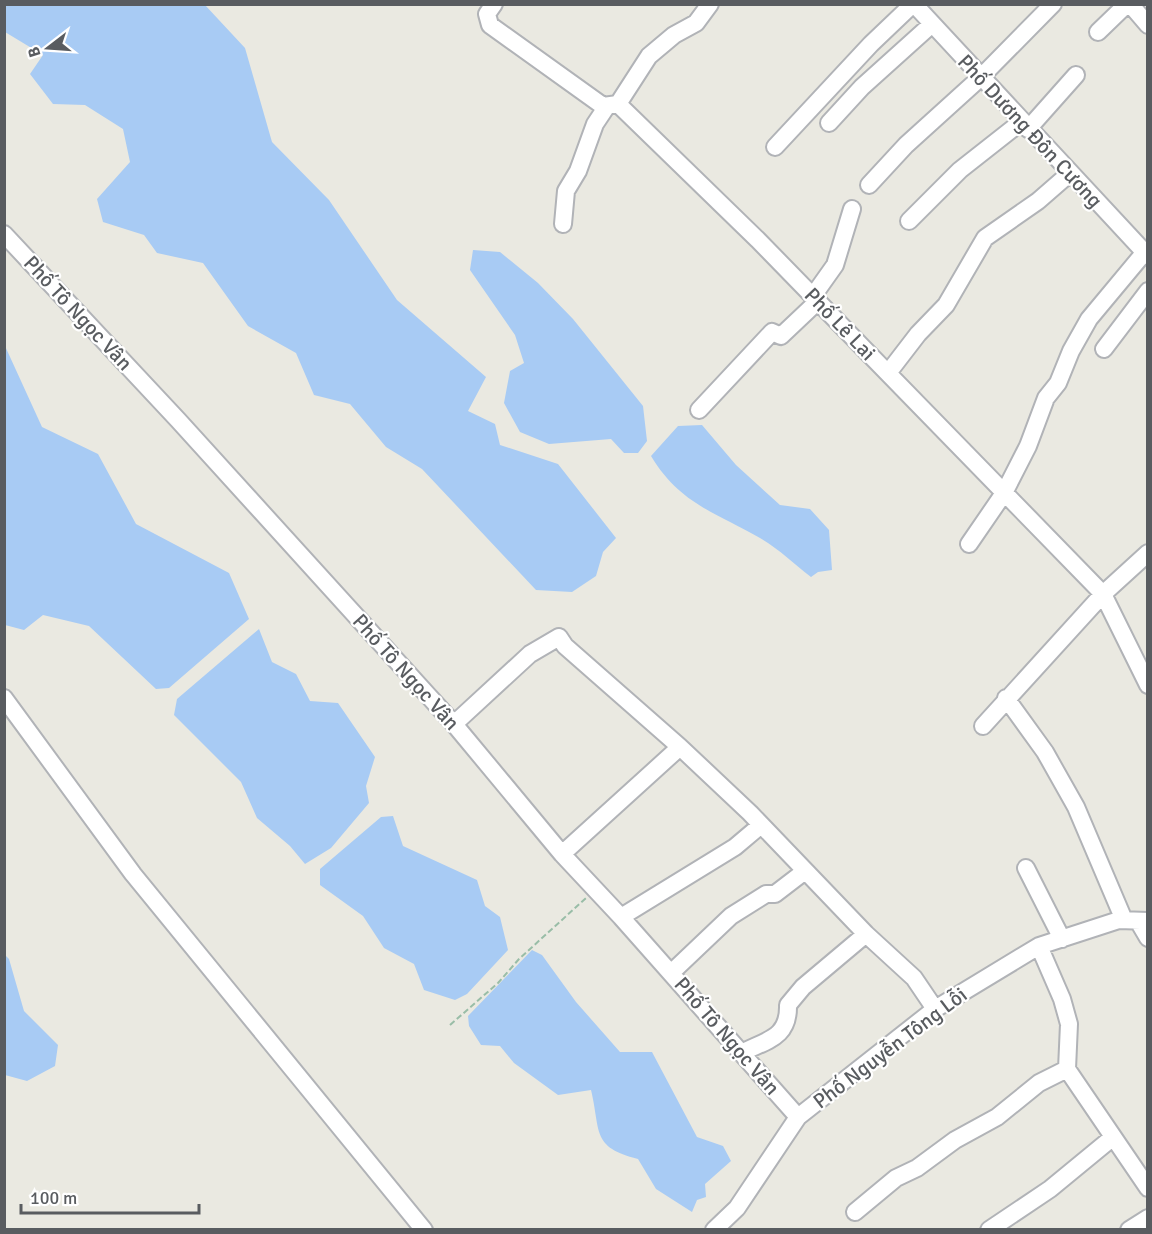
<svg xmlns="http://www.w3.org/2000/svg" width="1152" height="1234" font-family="Signika,sans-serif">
<rect width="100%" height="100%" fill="#eae9e1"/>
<!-- water -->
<path fill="#a8cbf4" d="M4 5H205L245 48 272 142 329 200 397 300 486 377 468 411 495 424 500 445 558 464 616 538 603 552 596 576 572 592 536 590 422 469 386 447 350 404 314 395 296 353 248 326 203 263 157 253 144 235 103 222 97 199 130 162 123 129 85 105 53 104 30 74 43 55 5 32Z
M473 250 500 252 538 283 573 319 643 406 647 441 638 453H624L611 439 549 444 520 432 504 403 510 371 524 363 515 335 470 270Z
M5 346 42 427 98 454 136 524 229 573 249 619 169 688 156 689 89 626 43 615 24 630 5 625Z
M702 425 736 465 780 505 810 509 829 530 832 570 818 572 811 577C794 564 778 548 760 538 715 512 680 504 651 456L678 426Z
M259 629 272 662 296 674 310 701 338 703 375 757 366 786 369 803 331 848 305 864 290 846 257 818 241 782 174 715 177 699Z
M393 816 403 846 477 880 485 906 500 917 508 950 467 994 455 1000 424 990 414 964 384 948 363 916 320 885V869L381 817Z
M532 950 542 955 576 1002 620 1052H652L697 1137 723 1146 731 1161 705 1184 706 1197 697 1200 692 1212 656 1189 638 1159C591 1147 601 1132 591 1090L558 1095 514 1063 500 1046 481 1045 469 1026 468 1016Z
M5 955 9 959 24 1011 58 1045 55 1066 27 1081 5 1075Z"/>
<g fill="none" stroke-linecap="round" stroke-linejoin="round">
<defs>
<path id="minor" d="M494 4 487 14 490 25 603 106 618 104 758 240 1103 594 1148 685
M914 4 1148 256
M1130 4 1148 25
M1098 32 1127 4
M618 104 649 56 674 35 696 23 710 4
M829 123 862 87 932 24
M1028 129 1076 75
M775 147 871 44 913 4
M869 185 906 145 980 78 1053 4
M909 221 960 170 1021 122
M563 224 566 191 578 171 595 124 607 106
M4 234 178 420 454 724 562 854 621 917 798 1117
M813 296 835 265 852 209
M1104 349 1148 291
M888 373 918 334 946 305 985 238 1038 201 1069 174
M699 410 772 332 781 336 818 301
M969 544 1004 493 1028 446 1046 398 1058 383 1071 351 1089 319 1144 253
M4 698 133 874 424 1230
M1006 698 1045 752 1076 807 1124 920
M454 724 530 654 559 637 565 646 680 747 750 813 866 934 914 978 935 1009
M983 726 1103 594 1148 553
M562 854 680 747
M1026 868 1062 939
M621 917 735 847 761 825
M1138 921 1148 938
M1039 946 1062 999 1069 1024 1067 1069 1148 1188
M671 973 731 916 766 894H775L805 871
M741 1053C767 1040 789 1038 788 1005L803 987 866 934
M855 1212 896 1178 917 1168 955 1140 997 1117 1039 1083 1067 1069
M714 1230 737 1208 798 1117 935 1009 1039 946 1119 920 1148 921
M989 1230 1050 1189 1112 1138
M1129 1230 1148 1218"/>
</defs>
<!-- minor casing -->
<use href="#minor" stroke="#b1b3b7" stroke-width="20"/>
<!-- path -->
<path stroke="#99bda7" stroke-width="2" stroke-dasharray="6 3" stroke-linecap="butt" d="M450 1025 498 983 519 959 586 898"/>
<!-- minor -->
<use href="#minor" stroke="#fff" stroke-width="16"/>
</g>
<g text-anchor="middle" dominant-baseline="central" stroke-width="4.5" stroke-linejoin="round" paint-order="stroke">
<!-- street labels -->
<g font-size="21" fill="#595c60" stroke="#fff">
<text transform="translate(1030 131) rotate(47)">Phố Dương Đôn Cương</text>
<text transform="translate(78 313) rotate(47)">Phố Tô Ngọc Vân</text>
<text transform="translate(840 324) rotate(46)">Phố Lê Lai</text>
<text transform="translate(406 672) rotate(48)">Phố Tô Ngọc Vân</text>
<text transform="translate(727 1036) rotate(49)">Phố Tô Ngọc Vân</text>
<text transform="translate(890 1048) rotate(-37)">Phố Nguyễn Tông Lỗi</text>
</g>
</g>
<!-- border -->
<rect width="1152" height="1234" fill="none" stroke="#595c60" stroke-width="12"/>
<!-- north arrow -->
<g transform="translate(48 48) rotate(253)" stroke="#ffffff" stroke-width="4.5" paint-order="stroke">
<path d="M0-4.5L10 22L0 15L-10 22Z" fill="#595c60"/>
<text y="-9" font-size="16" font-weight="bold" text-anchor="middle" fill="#595c60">B</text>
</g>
<!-- scale -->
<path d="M21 1204v9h178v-9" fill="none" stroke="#595c60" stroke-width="3"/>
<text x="30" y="1204" font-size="18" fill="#595c60" stroke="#ffffff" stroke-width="4.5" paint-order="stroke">100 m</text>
</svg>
